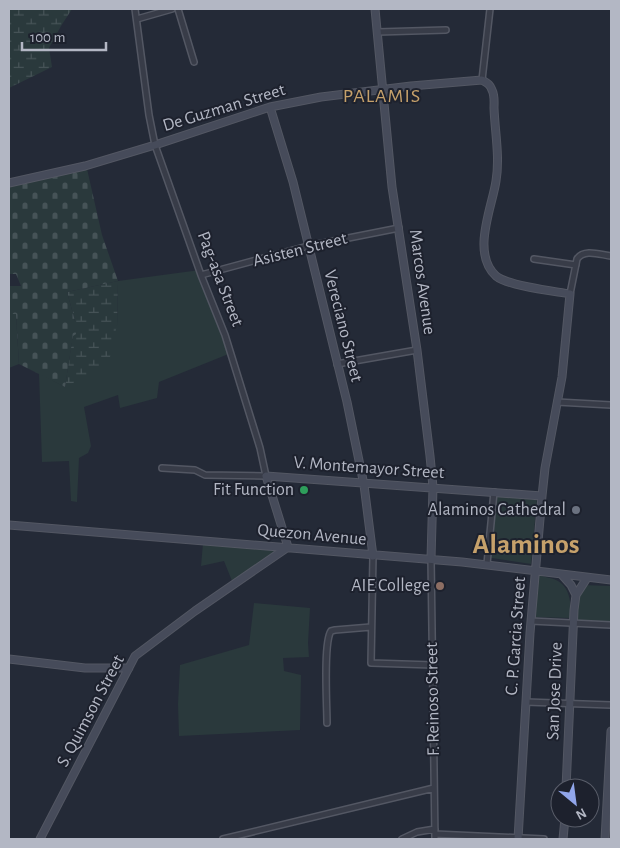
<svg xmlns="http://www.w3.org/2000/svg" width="620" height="848" font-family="'Alegreya Sans',sans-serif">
<defs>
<pattern id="wetland-marsh" width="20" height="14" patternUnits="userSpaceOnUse" patternTransform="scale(1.25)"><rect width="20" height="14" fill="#2a393c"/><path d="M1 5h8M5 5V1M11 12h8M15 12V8" fill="none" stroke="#465357"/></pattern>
<pattern id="cemetery-stones" width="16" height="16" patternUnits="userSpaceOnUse" patternTransform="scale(1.25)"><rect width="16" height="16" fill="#2a393c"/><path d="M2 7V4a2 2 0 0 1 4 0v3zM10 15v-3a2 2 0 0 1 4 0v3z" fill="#465357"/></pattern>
</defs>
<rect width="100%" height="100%" fill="#242a37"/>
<!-- green -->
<path fill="#2a393c" d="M200 270 231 353 159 382 157 398 120 408 118 395 84 407 91 446 88 453 79 458 77 502 71 501 69 461 42 462 39 373 65 387 117 325 118 281Z
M9 314H16L19 364 9 368Z
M491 493 537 498 531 564 485 557Z
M203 543 279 549 232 581 224 561 201 566Z
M538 575C544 577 553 578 558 581 571 589 571 605 571 618L533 617Z
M583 585 611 586V622L576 620 580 592Z
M254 603 310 608 308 643 309 657 283 658 284 671 301 675 300 730 179 736 178 704 180 665 249 645Z"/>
<!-- wetland -->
<path fill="url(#wetland-marsh)" d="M9 9H72L61 26 49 48 52 67 9 88Z
M118 281 117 325 108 366 65 387 75 321 67 292Z"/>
<!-- cemetery -->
<path fill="url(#cemetery-stones)" d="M87 169 102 235 118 281 67 292 75 321 76 334 73 336 65 387 19 364 16 314H9V286H21L16 274H9V186Z"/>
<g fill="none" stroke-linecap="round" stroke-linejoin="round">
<defs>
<path id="street" d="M135 9 149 115 155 145 201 275 225 335 260 448 266 476 205 475 195 470 162 468
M178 9 194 62
M137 19 172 9
M378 32 446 30
M482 80 490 9
M534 259 576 265
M201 275 308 246 399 228
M570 294 577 259C584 248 601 255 611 256
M337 364 417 350
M557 402 611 405
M373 556 371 663 433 665
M431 559 435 839
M487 564 494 492
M531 621 611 625
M526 702 611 705
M327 723C327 705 323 643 331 631L335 630 371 627
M435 834 544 839
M223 839 434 788
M402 839 417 832 435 829"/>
<path id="secondary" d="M375 9 392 187 417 350 430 456 433 487 431 559
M270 107 293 182 347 402 364 485 373 556
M9 183 85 166 155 145 270 107 321 97 411 86 482 80C487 83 490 84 492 90 495 96 494 102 494 108 495 133 500 157 496 181 492 208 471 253 496 276 508 286 553 291 570 294L562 377 545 468 542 496 530 633 518 839
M9 525 462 562 611 580
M562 575 571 585 576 595
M9 659 85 668H129
M566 788 574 610 576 595 587 578
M40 839 135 656 195 611 288 547 266 476C358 483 450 489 542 496
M563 839 565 818
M605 839 611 731"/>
</defs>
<!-- street casing -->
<use href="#street" stroke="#535763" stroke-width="8"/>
<!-- secondary casing -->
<use href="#secondary" stroke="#535763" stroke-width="9"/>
<!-- street -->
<use href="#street" stroke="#383c48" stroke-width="5"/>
<!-- secondary -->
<use href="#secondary" stroke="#464b5a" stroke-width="7"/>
</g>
<!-- markers -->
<circle fill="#2e9e5b" stroke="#1d212d" stroke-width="2" cx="304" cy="490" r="5"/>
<circle fill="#6b7280" stroke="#1d212d" stroke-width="2" cx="576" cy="510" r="5"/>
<circle fill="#8d6e63" stroke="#1d212d" stroke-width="2" cx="440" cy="586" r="5"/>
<g text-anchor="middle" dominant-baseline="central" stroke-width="4" stroke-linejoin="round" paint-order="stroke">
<!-- street labels -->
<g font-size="18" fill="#b3b7c4" stroke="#1d212d">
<text transform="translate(224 108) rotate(-17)">De Guzman Street</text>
<text transform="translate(300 250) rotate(-14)">Asisten Street</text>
<text transform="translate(220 279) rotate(69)">Pag-asa Street</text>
<text transform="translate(422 282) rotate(82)">Marcos Avenue</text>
<text transform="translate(343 326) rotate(76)">Vereciano Street</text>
<text transform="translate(369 468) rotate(4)">V. Montemayor Street</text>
<text transform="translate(312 535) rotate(5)">Quezon Avenue</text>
<text transform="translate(516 636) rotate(-86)">C. P. Garcia Street</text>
<text transform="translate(555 691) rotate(-88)">San Jose Drive</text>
<text transform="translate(433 699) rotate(-91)">F. Reinoso Street</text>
<text transform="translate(91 711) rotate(-62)">S. Quimson Street</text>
</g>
<!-- poi labels -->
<g font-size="18" fill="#b3b7c4" stroke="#1d212d" text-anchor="end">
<text x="294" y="490">Fit Function</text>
<text x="566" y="510">Alaminos Cathedral</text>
<text x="430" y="586">AIE College</text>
</g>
<!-- quarter labels -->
<g font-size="20" letter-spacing="1" fill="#c6a16b" stroke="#1d212d">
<text x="382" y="96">PALAMIS</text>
</g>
<!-- town labels -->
<g font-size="28" font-weight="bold" fill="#c6a16b" stroke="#1d212d">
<text x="526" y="545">Alaminos</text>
</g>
</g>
<!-- border -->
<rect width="620" height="848" fill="none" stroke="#b3b7c4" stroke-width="20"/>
<!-- north arrow -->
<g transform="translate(575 803) rotate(151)"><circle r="24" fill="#1d212d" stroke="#595d69"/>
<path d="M0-4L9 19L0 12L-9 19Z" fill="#91a6eb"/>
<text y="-8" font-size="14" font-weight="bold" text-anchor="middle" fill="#b3b7c4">N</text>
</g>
<!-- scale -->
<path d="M22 42v8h84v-8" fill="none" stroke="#b3b7c4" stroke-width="2.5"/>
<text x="30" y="42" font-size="15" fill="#b3b7c4" stroke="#1d212d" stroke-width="4" paint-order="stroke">100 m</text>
</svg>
